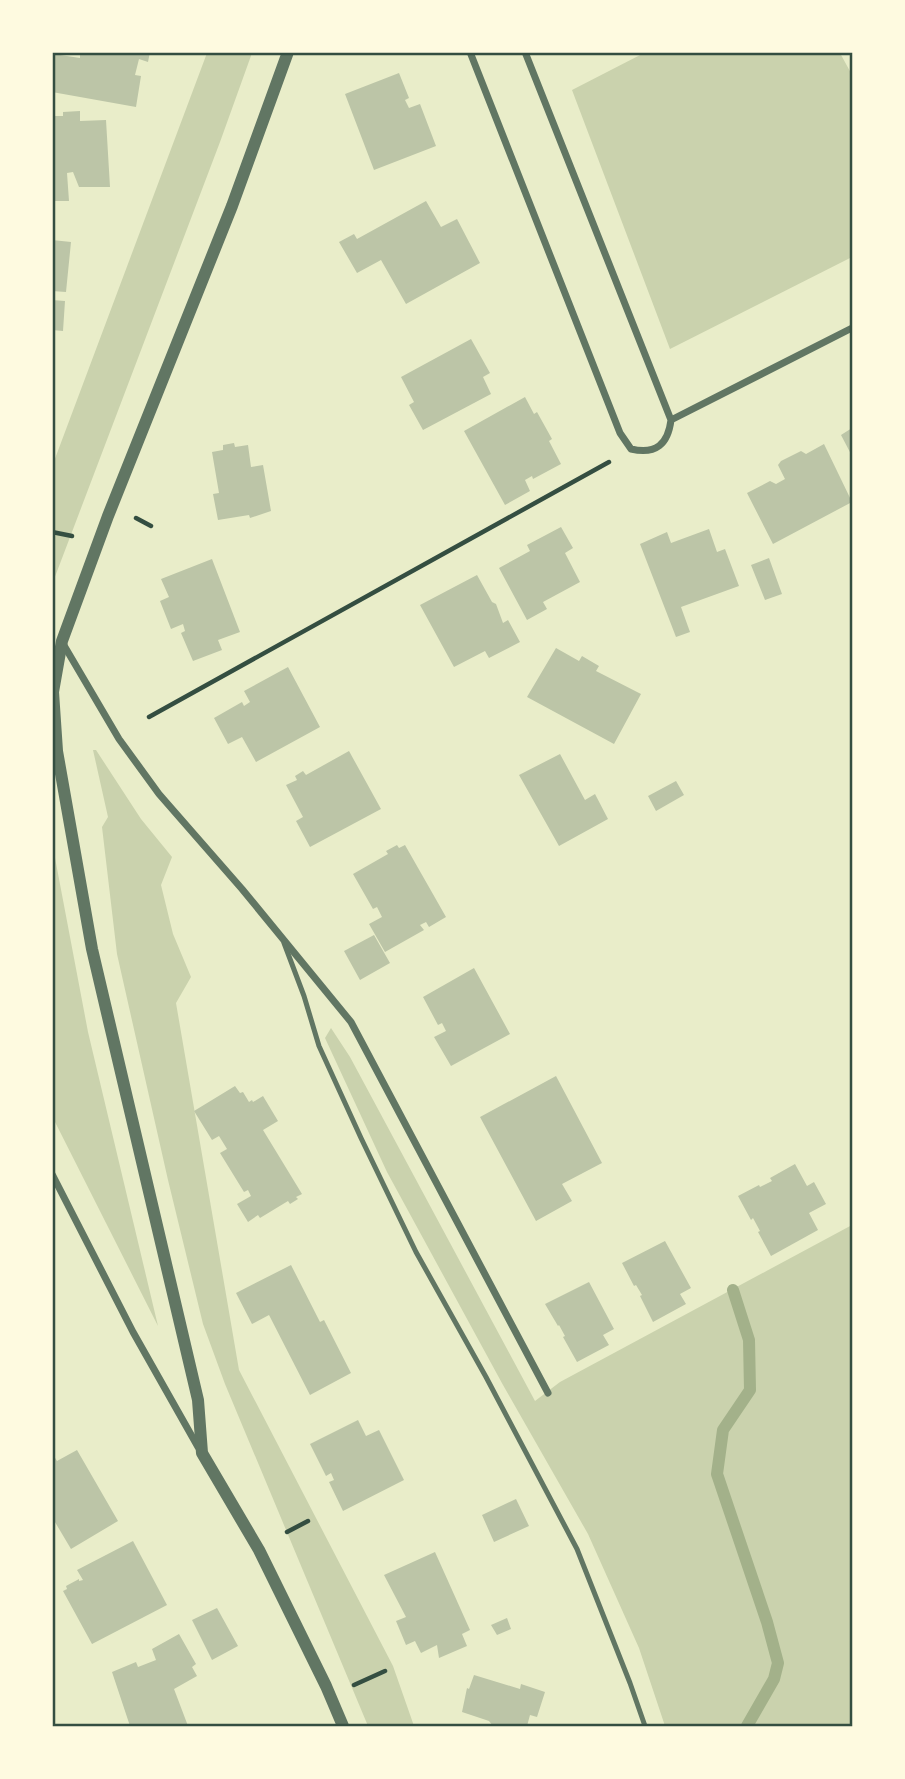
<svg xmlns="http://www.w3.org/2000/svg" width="905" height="1779" font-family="'Noto Sans',sans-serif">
<rect width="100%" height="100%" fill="#e9edc9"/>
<!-- green -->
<path fill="#cad2ad" d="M207 53H252L220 142 53 582V464Z
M644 53H840L852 75V257L670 349 572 90Z
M93 750H96L141 819 172 857 161 885 173 934 191 977 176 1003 239 1370 393 1666 414 1726H368L225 1384 203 1324 168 1180 117 954 102 827 108 817Z
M52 842 88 1032 158 1326 53 1118Z
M331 1028 350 1057 535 1401 560 1382 852 1225V1726H665L639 1648 588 1534 503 1385 387 1172 325 1038Z"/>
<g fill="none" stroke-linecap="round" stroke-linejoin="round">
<!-- stream -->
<path stroke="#a3b18a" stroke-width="12" d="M733 1290 749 1340 750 1390 723 1430 717 1474 767 1622 778 1663 774 1679 747 1726"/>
</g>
<!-- building -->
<path fill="#bcc5a7" d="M80 52H150L148 62 139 59 135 75 141 76 136 107 52 92 54 54 80 58Z
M399 73 409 98 405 100 409 108 420 104 436 146 374 170 345 94Z
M80 111V121L106 120 110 187H79L73 172 67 173 69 201H52V116H63V112Z
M426 201 441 227 457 219 480 263 406 304 381 260 357 273 339 242 354 234 357 239Z
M52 240 71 242 66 292 52 291Z
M52 300 65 301 63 331 52 330Z
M471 339 490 373 483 377 491 394 423 430 409 405 414 402 401 377Z
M525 397 534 414 537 412 552 439 549 441 561 464 533 479 532 476 525 480 530 491 505 505 464 431Z
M852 428V456L841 435Z
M234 443 235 447 248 445 251 467 263 465 271 511 250 518 249 515 218 520 213 494 219 493 212 452 223 450V445Z
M824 444 852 502 773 544 747 493 770 481 776 484 785 479 778 465 781 461 801 451 806 454Z
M561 527 573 548 565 553 580 582 543 602 547 609 527 620 499 568 530 551 527 545Z
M709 529 717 552 725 549 739 586 681 607 690 632 676 637 640 544 667 532 671 543Z
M769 558 782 594 765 600 751 565Z
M212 559 240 632 218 640 222 650 193 661 181 633 185 631 183 624 171 629 160 601 169 597 161 579Z
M477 575 492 602 496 604 503 623 508 620 520 642 489 658 485 651 454 667 420 605Z
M556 648 579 661 582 656 599 666 596 671 641 694 614 744 527 697Z
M288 667 320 727 256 762 242 737 228 744 214 718 242 702 244 706 250 702 244 691Z
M349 751 381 809 310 847 296 821 303 817 286 785 297 780 295 776 303 771 306 775Z
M560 754 585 800 595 794 608 819 559 846 519 775Z
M676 781 684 795 656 811 648 796Z
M397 845 399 848 405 845 446 917 429 927 426 922 420 925 424 930 385 952 369 924 382 917 377 907 373 909 353 874 388 854 386 851Z
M374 935 390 963 360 980 344 951Z
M474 968 510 1034 451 1066 434 1037 446 1031 442 1023 438 1025 423 997Z
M556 1076 602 1163 562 1184 572 1201 536 1221 480 1117Z
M235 1086 240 1093 243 1092 249 1102 252 1100 253 1102 263 1096 278 1121 263 1130 302 1194 296 1197 298 1199 290 1204 288 1201 260 1218 258 1215 248 1222 237 1204 251 1196 248 1190 244 1192 220 1153 227 1149 219 1136 212 1140 194 1111Z
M795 1164 807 1186 814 1182 826 1204 809 1213 818 1230 771 1256 758 1232 760 1231 753 1218 751 1220 738 1196 759 1185 760 1187 772 1181 770 1178Z
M665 1241 691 1288 680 1294 686 1304 653 1322 640 1296 642 1295 636 1285 634 1286 622 1263Z
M291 1265 320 1322 324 1320 351 1373 310 1395 269 1315 252 1324 236 1293Z
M589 1282 614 1329 603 1335 609 1345 577 1362 563 1337 565 1336 559 1325 558 1326 545 1304Z
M358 1420 366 1436 379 1430 404 1480 343 1511 329 1482 334 1480 331 1473 326 1476 310 1444Z
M77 1450 118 1521 71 1549 52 1517V1453L57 1461Z
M516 1499 529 1526 494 1542 482 1515Z
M133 1541 167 1605 92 1644 63 1591 67 1589 66 1586 79 1579V1581L83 1580 77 1570Z
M435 1552 470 1630 462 1634 467 1646 439 1658 437 1645 421 1653 415 1641 406 1645 396 1621 406 1617 384 1575Z
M217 1608 238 1646 212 1660 192 1620Z
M507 1618 511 1629 497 1635 491 1625Z
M179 1634 196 1664 192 1667 197 1676 174 1689 188 1726H130L112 1672 136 1662 138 1667 156 1660 152 1649Z
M474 1675 520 1689 521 1684 545 1692 537 1717 530 1715 527 1726H493L489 1721 462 1712 467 1688 469 1689Z"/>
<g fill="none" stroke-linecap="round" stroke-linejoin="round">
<!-- path -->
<path stroke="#344e41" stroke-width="4.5" d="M136 518 151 526
M52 532 72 536
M149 717 609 462
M287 1532 308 1521
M354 1685 385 1671"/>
<!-- service -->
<path stroke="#617663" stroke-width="5" d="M284 943 304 996 319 1046 361 1138 416 1252 486 1377 577 1549 630 1683 645 1726"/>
<!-- minor -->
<path stroke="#617663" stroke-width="7" d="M470 52 620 433 631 449C656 455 668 444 671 420L525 52
M671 420 852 328
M62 642 119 739 159 794 242 889 351 1022 548 1393
M52 1174 133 1332 198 1447"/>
<!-- tertiary -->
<path stroke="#617663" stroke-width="12" d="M288 52 232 206 108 516 62 641 53 692 57 751 92 949 198 1400 202 1453 259 1550 326 1686 343 1726"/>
</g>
<!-- border -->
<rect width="905" height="1779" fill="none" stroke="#fefae0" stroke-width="108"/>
<rect x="54" y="54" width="797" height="1671" fill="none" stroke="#344e41" stroke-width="2.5"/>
</svg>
